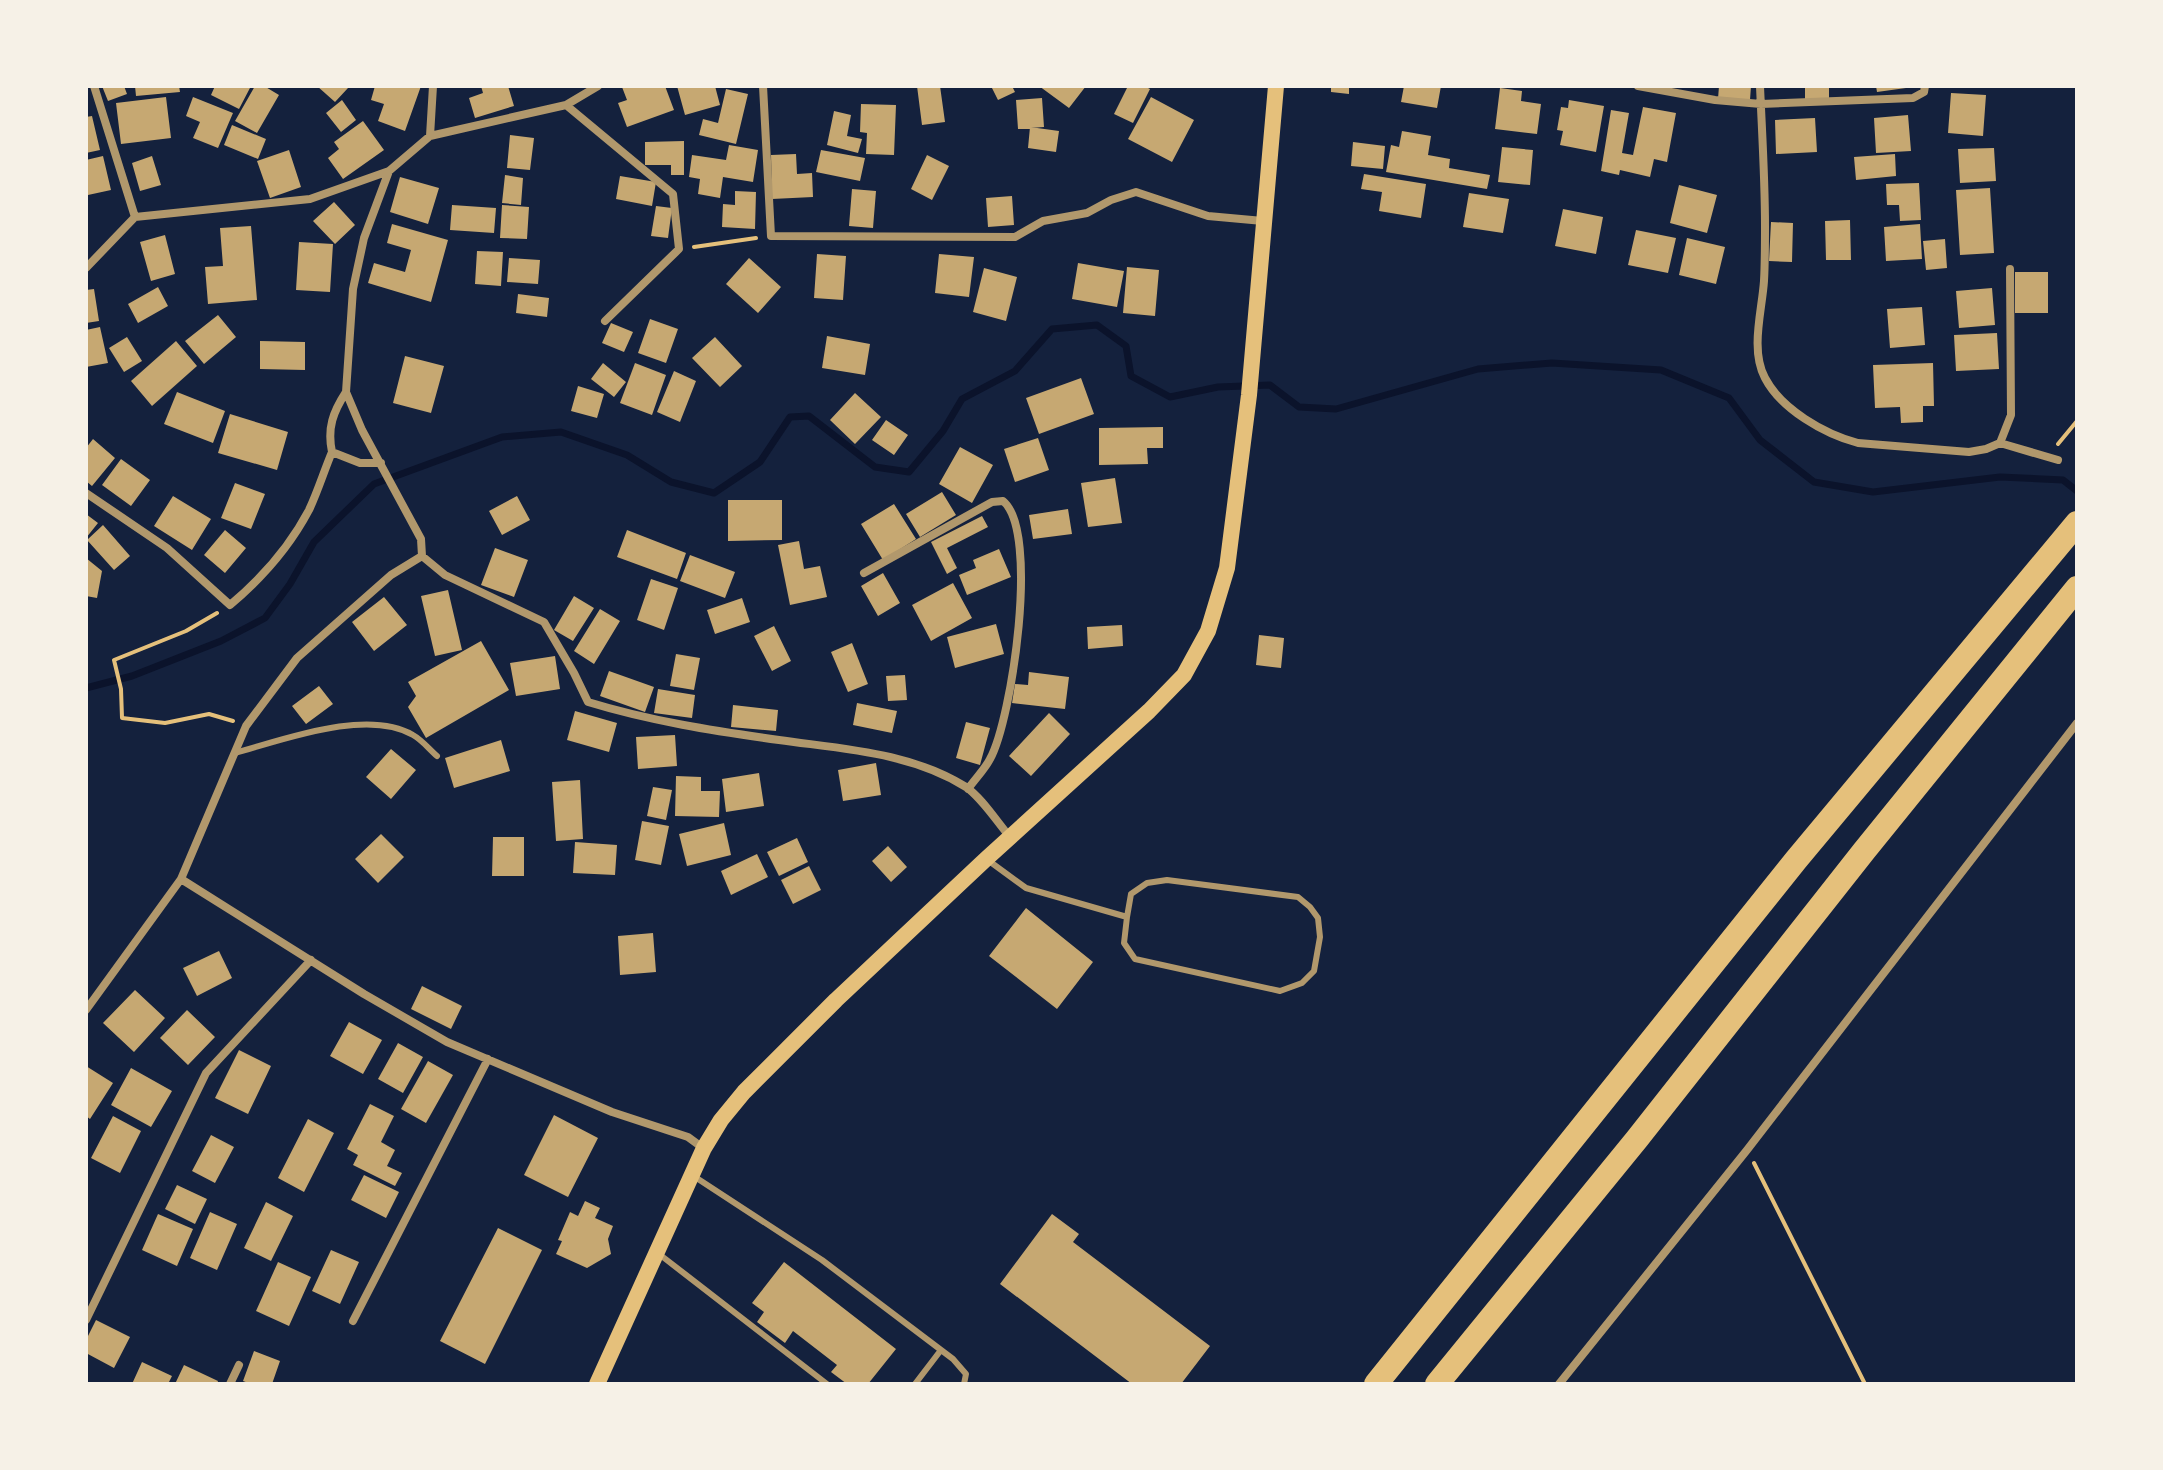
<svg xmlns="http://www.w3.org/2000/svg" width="2163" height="1470" font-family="'IBM Plex Serif',serif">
<rect width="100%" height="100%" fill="#14213d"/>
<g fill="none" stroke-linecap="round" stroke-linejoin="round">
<!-- stream -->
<path stroke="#0b132b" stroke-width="7" d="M86 688 132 676 221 641 265 618 290 584 314 542 374 484 502 437 561 432 627 455 671 482 714 493 760 462 790 417 809 416 875 467 909 472 943 431 962 399 1015 371 1052 329 1097 325 1126 346 1131 376 1170 397 1218 387 1270 385 1299 407 1336 409 1478 369 1552 363 1661 370 1729 398 1760 440 1814 482 1873 492 2000 477 2063 480 2077 491"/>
</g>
<!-- building -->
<path fill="#c6a872" d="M102 86H124L127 94 108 101Z
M135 86H179L180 92 136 96Z
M215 86H251L239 109 211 95Z
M255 86H264L279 95 257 133 235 121Z
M317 86H346L348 88 335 102Z
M375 86H421L405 131 378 121 384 104 371 100Z
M481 86H508L514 106 475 118 469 98 483 93Z
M665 86 674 110 627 127 618 103 627 100 622 87Z
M677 86H715L720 105 685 115Z
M917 86H940L945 122 922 125Z
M991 86H1012L1015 92 998 100Z
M1039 86H1086L1069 108Z
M1128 86H1144L1150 89 1133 123 1114 114Z
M1331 86H1349V94L1331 92Z
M1404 86H1441L1437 108 1401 102Z
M1719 86H1751L1750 100 1718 99Z
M1805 86H1829V100L1805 102Z
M1876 86H1906V88L1877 92Z
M1500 88 1522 91 1521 101 1541 104 1537 134 1495 129Z
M726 89 748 94 736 144 699 135 703 119 718 123Z
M1951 93 1986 95 1983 136 1948 133Z
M166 97 171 138 121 144 116 103Z
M193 97 233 113 218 148 193 138 200 122 186 116Z
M1151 97 1194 120 1172 162 1128 139Z
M1042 98 1044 127 1018 129 1016 100Z
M342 100 356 120 341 132 326 113Z
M1569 100 1604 106 1596 152 1560 145 1563 131 1557 130 1561 107 1568 108Z
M861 104 896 105 894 155 866 154 867 133 860 132Z
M1643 107 1676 113 1667 162 1654 159 1650 177 1620 170 1619 175 1601 171 1611 110 1629 113 1622 153 1633 155Z
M834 111 851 115 847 136 862 139 858 153 827 145Z
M1908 115 1911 151 1876 153 1874 118Z
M92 116 100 150 86 153V117Z
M1815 118 1817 152 1776 154 1775 120Z
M363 121 384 150 343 179 328 158 339 149 334 142Z
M232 125 266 139 258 159 224 145Z
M1030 127 1059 131 1056 152 1028 148Z
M1402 131 1431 136 1428 155 1450 159 1449 168 1490 175 1487 189 1386 172 1391 145 1399 147Z
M510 135 534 138 530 170 507 168Z
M684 141V175H671V165H645V142Z
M1353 142 1385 146 1383 169 1351 166Z
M729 145 758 150 753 182 723 177 720 198 698 194 700 179 689 177 692 155 726 160Z
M1502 147 1533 150 1530 185 1498 182Z
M1994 148 1996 181 1960 183 1958 149Z
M289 150 301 187 270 198 257 161Z
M821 150 865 158 860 181 816 172Z
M796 154 797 174 812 173 813 197 772 199 771 155Z
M1895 154 1896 176 1856 180 1854 157Z
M927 155 949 166 932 200 911 189Z
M103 156 111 190 88 195 86 160Z
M152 156 161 185 140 191 132 163Z
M1364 174 1426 184 1421 218 1379 211 1382 192 1361 189Z
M505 175 523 178 521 205 502 203Z
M620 176 656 182 652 206 616 199Z
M400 177 439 188 428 224 390 212Z
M1919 183 1921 220 1900 221 1899 205H1887L1886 184Z
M1679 185 1717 195 1707 233 1670 223Z
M1990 188 1994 253 1960 255 1956 190Z
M852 189 876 191 873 228 849 226Z
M735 191 756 192 755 229 722 227 723 204 735 205Z
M1469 193 1509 199 1503 233 1463 227Z
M1012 196 1014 225 988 227 986 198Z
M334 202 355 225 335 244 313 221Z
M452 205 496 208 494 233 450 230Z
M502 205 529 207 527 239 500 238Z
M656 206 672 208 668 238 651 236Z
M1563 209 1603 217 1596 254 1555 246Z
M1850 220 1851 260H1826L1825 221Z
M1771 222 1793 223 1792 262 1769 261Z
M392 224 448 240 431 302 368 283 374 263 405 272 411 250 387 243Z
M1920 224 1922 259 1886 261 1884 227Z
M251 226 257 300 208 304 205 267 223 266 220 228Z
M1636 230 1676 238 1668 273 1628 265Z
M165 235 175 274 151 281 140 242Z
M1687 238 1725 247 1716 284 1679 275Z
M1945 239 1947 268 1926 270 1923 241Z
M299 242 333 244 330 292 296 290Z
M477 251 503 252 501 286 475 284Z
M817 254 846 256 843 300 814 298Z
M939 254 974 257 969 297 935 293Z
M509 258 540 260 538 284 507 282Z
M749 258 781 287 758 313 726 284Z
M1078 263 1124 271 1117 307 1072 299Z
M1127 267 1159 270 1155 316 1123 313Z
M984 268 1017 277 1006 321 973 312Z
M2015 272H2048V313H2015Z
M158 287 168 306 138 323 128 304Z
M1992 288 1995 325 1959 328 1956 291Z
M94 289 99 321 86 323V290Z
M518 294 549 298 547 317 516 313Z
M1922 307 1925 345 1890 348 1887 309Z
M218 315 236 337 204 364 185 341Z
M650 319 678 329 666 363 638 353Z
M611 323 633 332 624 352 602 343Z
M100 327 108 363 86 367V330Z
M1997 333 1999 369 1956 371 1954 335Z
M827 336 870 344 865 375 822 368Z
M127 337 142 361 124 372 109 348Z
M715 337 742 366 720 387 692 358Z
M176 341 197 366 152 406 131 381Z
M260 341 305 342V370L260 369Z
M405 356 444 366 431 413 393 403Z
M603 363 626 382 614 397 591 379Z
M635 363 666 375 652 415 620 403Z
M1933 363 1934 406H1923V422L1901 423 1900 407 1875 408 1873 365Z
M674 371 696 381 680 422 657 412Z
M1081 378 1094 414 1039 434 1026 398Z
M578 386 604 394 597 418 571 411Z
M177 392 225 411 213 443 164 424Z
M855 393 881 417 855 444 830 420Z
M230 414 288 432 277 470 218 453Z
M886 420 908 435 894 455 872 440Z
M1163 427V448H1147L1148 464 1099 465V428Z
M1038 438 1049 470 1015 482 1004 449Z
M93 439 115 458 92 486 86 481V448Z
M960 447 993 465 972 503 939 484Z
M121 459 150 480 131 506 102 485Z
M1115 478 1122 523 1088 527 1081 483Z
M235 483 265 494 251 529 221 518Z
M942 492 956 515 920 537 906 514Z
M173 496 211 519 192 550 154 526Z
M517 496 530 520 502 535 489 511Z
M728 500H782V540L728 541Z
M894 504 916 539 883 560 861 524Z
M1068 509 1072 534 1033 539 1029 515Z
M86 514 98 523 86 538Z
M982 516 988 527 947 548 957 568 947 574 931 542Z
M103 525 130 556 114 570 87 540Z
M225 530 246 548 225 573 204 555Z
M627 530 686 553 677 579 617 557Z
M799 541 804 569 820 566 827 597 790 605 778 545Z
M495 548 528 560 514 597 481 585Z
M999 549 1011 577 967 595 959 575 976 568 973 560Z
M690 555 735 572 725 598 680 581Z
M86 558 102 571 97 598 86 596Z
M883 573 900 603 878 616 861 586Z
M651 579 678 588 664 630 637 620Z
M953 583 972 618 931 641 912 605Z
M448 590 462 650 435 656 421 596Z
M574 596 594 608 573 641 554 630Z
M384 597 407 625 374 651 352 622Z
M742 598 750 622 715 634 707 610Z
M600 609 620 621 594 664 574 651Z
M996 624 1004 654 955 668 947 637Z
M1122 625 1123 646 1088 649 1087 627Z
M774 626 791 661 772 671 754 636Z
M1259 635 1284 638 1281 668 1256 665Z
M481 641 509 690 426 738 408 707 416 696 408 682Z
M852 643 868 684 848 692 831 652Z
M676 654 700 658 694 690 670 686Z
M555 656 560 689 516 696 510 663Z
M609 671 654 687 645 712 600 696Z
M1029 672 1069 677 1065 709 1012 703 1015 684 1028 685Z
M905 675 907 700 888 701 886 676Z
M319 686 333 704 306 724 292 706Z
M658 689 695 695 692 718 654 713Z
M857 703 897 711 892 733 853 725Z
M733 705 778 710 776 731 731 727Z
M575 711 617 723 609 752 567 740Z
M1049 713 1070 734 1031 776 1009 756Z
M966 722 990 728 980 765 956 758Z
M675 735 677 766 638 769 636 737Z
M501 740 510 771 454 788 445 758Z
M391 749 416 770 391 799 366 777Z
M876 763 881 795 843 801 838 770Z
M759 773 764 806 726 812 722 779Z
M676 776 701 777V791H720L719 817 675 816Z
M580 780 583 839 556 841 552 782Z
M653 787 672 790 666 820 647 816Z
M642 821 669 826 661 865 635 860Z
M724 823 731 855 687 866 679 834Z
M381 834 404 857 378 883 355 859Z
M493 837H524V876H492Z
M797 838 808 862 779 876 767 852Z
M575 842 617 845 615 875 573 873Z
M888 846 907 867 891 882 872 861Z
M757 854 768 877 731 895 721 871Z
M809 866 821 890 793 904 781 880Z
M1026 908 1093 962 1057 1009 989 956Z
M653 933 656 972 620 975 618 936Z
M219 951 232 978 197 996 183 968Z
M422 986 462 1006 451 1029 411 1009Z
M135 990 165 1018 134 1052 103 1023Z
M187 1010 215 1037 188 1065 160 1038Z
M349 1022 382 1040 363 1074 330 1056Z
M398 1043 423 1057 403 1093 378 1079Z
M239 1050 271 1066 248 1114 215 1098Z
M428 1061 453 1075 426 1123 401 1109Z
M86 1066 113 1083 90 1119 86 1116Z
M131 1068 172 1091 151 1127 111 1105Z
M370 1104 394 1116 381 1142 395 1150 387 1166 402 1173 395 1186 353 1165 358 1155 347 1149Z
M554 1115 598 1138 568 1197 524 1175Z
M113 1116 141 1131 120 1173 91 1158Z
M308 1119 334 1133 304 1192 278 1178Z
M211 1135 234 1147 215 1183 192 1171Z
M364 1175 399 1192 386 1218 351 1200Z
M177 1185 207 1199 195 1224 165 1209Z
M585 1201 600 1208 595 1218 613 1226 608 1239 611 1254 587 1268 556 1254 562 1241 558 1240 570 1212 578 1216Z
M266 1202 293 1216 271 1261 244 1248Z
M210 1212 237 1224 217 1270 190 1258Z
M158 1214 193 1229 177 1266 142 1250Z
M1052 1214 1079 1234 1073 1242 1210 1346 1181 1384H1132L1000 1284Z
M498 1228 542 1250 485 1364 440 1341Z
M331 1250 359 1262 340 1304 312 1291Z
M278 1262 311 1277 289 1326 256 1311Z
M784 1262 896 1349 868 1384H847L831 1372 837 1365 793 1331 785 1343 757 1322 764 1312 752 1303Z
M96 1320 130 1337 114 1368 86 1353V1340Z
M254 1351 280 1361 272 1384H251L243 1381Z
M142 1362 172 1376 168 1384H132Z
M184 1365 218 1381 217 1384H175Z"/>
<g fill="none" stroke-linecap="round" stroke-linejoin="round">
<!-- path -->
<path stroke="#e5c07b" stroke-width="4" d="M694 247 756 238
M2058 444 2077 421
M217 613 186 631 114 660 121 689 122 718 165 723 209 714 233 721
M1754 1163 1865 1384"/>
<!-- service -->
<path stroke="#b1986c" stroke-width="6" d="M235 753C283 740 367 708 413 735 422 740 429 749 437 756
M989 861 1026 888 1127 917 1124 943 1135 959 1280 991 1302 983 1314 971 1320 937 1318 918 1310 907 1298 897 1167 880 1147 883 1131 894 1127 917
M695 1177 822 1260 953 1359 966 1374 964 1384
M659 1254 827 1384
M915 1384 941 1350"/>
<!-- minor -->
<path stroke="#b1986c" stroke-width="8" d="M94 86 135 217
M763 86 771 236 1015 237 1043 221 1087 213 1111 200 1136 192 1208 216 1263 221
M1638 86 1715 100 1761 104 1913 98 1924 92 1925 86
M1760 86C1762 133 1765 179 1765 226 1765 245 1765 263 1764 281 1762 311 1750 350 1765 378 1781 409 1824 434 1858 443L1969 452 1986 449 2000 443 2011 415 2010 269
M566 105 673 194 679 249 605 321
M430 136 433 86
M389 171 364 238 353 289 346 392 362 430 421 539 422 556 445 575 544 622 574 673 588 702C650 721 714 731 779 740 842 749 910 752 966 787 982 798 997 822 1010 837
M86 268 135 217 310 199 389 171 430 136 566 105 598 86
M346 392C333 412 327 428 332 452L360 463H381
M2000 443 2058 460
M86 493 167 548 230 605C261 579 290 546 309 510 318 491 324 471 332 452
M864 573 992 502 1003 501C1040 531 1012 719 990 759 985 769 975 779 968 789
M181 879 364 994 447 1042 612 1112 688 1137 703 1148
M86 1010 181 879 246 726 297 658 391 575 422 556
M86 1320 206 1073 311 960
M353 1321 488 1059
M230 1384 239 1365
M1559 1384 1747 1150 2077 723"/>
<!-- secondary -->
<path stroke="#e5c07b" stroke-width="16" d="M597 1384 704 1148 721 1120 744 1092 836 1000 986 859 1149 711 1184 675 1208 631 1227 568 1249 395 1276 86"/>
<!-- motorway -->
<path stroke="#e5c07b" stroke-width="24" d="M1376 1384 1796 860 2077 523
M1437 1384 1637 1139 1864 851 2077 588"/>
</g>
<!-- border -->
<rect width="2163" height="1470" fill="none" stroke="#f6f1e7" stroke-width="176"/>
</svg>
